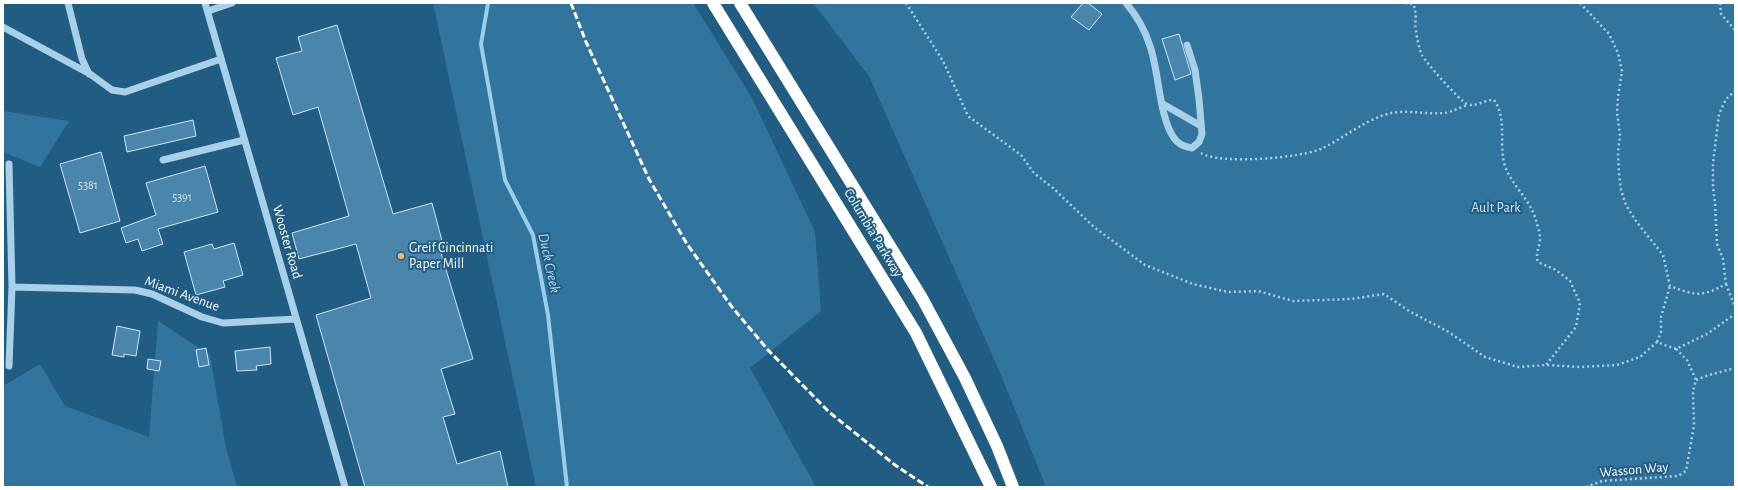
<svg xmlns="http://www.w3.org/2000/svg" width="1738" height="490" font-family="'Alegreya Sans',sans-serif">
<rect width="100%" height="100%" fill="#215c82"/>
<!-- green -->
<path fill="#31759e" d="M433 3H693L752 98 815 232 821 311 750 368 816 487H536Z
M813 3H1735V487H1046L1001 375 869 76Z
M3 111 69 121 40 167 3 152Z
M158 321 210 355 226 448 237 487H3V386L40 364 65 406 149 437Z"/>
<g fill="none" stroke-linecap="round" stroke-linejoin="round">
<!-- stream -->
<path stroke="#9ccde9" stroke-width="4" d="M488 3 481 44 505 180 533 235 548 315 567 487"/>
</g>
<!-- building -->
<path fill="#4a86ab" stroke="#cce6f6" d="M1083 3H1088L1102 14 1089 30 1071 17Z
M337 25 393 214 432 203 445 252 441 253 473 359 441 369 455 414 443 417 457 464 500 451 508 487H365L316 315 371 298 356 244 299 259 292 233 349 216 318 107 293 115 276 58 302 51 298 37Z
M1179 34 1191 74 1175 80 1162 39Z
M193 120 196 136 127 152 124 136Z
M101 152 120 221 80 233 60 164Z
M205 166 218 212 158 229 163 244 142 251 138 239 126 243 121 228 156 215 146 183Z
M234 243 243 275 223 281 225 287 196 295 184 252 212 244 214 249Z
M117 326 140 331 136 356 124 354V357L112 355Z
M270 347 271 364 256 366 257 370 237 371 235 351Z
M206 348 209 365 199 367 196 350Z
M148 359 161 361 159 371 147 369Z"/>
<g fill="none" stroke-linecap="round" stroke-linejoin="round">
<!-- path -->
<path stroke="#a8d0e8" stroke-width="2.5" stroke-dasharray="2 3" stroke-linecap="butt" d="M906 3 943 61 968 116 1021 155 1034 173 1053 188 1094 227 1145 265 1193 284 1228 292 1258 291 1293 301 1351 299 1384 294 1409 311 1447 331 1485 357 1518 367 1546 365 1580 367 1617 365 1640 357 1657 342 1676 349 1707 334 1735 314
M1405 3 1413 4C1418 14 1414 21 1416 31 1417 38 1419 49 1422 55 1426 63 1460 101 1467 104 1476 108 1485 99 1494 100 1508 120 1498 144 1505 166 1512 186 1530 199 1536 220 1537 225 1540 232 1540 238 1540 246 1535 254 1538 262L1556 270 1570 281 1580 303 1576 327 1546 365
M1580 3 1609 34 1618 53 1622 71 1618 97 1617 113 1620 135 1618 153 1619 174 1621 190 1626 205 1636 221 1663 255 1670 286C1696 296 1702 297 1726 284L1723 259 1717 244 1715 203 1713 187V163L1719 114 1726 99 1735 91
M1720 3 1721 14 1735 30
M1201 153C1220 165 1303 158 1323 148 1343 138 1363 122 1384 115 1404 108 1424 115 1445 113 1452 112 1460 107 1468 105
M1726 284 1735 307
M1657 342 1661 332V317L1670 286
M1676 349 1687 360 1696 380
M1696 380 1709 375 1735 368
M1586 487 1602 481 1678 476 1686 471 1694 425 1693 391 1696 380"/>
<!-- minor -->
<path stroke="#a8d0e8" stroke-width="7" d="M68 3 82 59 89 74
M205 3 345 487
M1126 3C1137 16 1145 30 1150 46 1159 71 1159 117 1174 138 1178 144 1185 147 1192 148L1199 142 1202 134 1199 99 1195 70 1187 45
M208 11 232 3
M3 27 90 74 112 90 125 92 221 59
M1163 104 1201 126
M163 160 244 140
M12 287 135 290 152 294 202 317 223 323 296 319
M9 366 12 287 9 164"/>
<!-- highway -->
<path stroke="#fff" stroke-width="12" d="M713 3 916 333 991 487
M740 3 922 298 965 378 997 446 1013 487"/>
<!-- rail -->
<path stroke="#fff" stroke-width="3" stroke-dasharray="7 3" stroke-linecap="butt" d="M571 3 586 42 649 179 687 244 732 307 768 350 829 412 895 465 928 487"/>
</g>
<!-- markers -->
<circle fill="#f5b569" stroke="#215c82" stroke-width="1.5" cx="401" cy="256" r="4"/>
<g text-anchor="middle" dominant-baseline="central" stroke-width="4" stroke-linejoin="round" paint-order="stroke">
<!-- number labels -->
<g font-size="12" fill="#d2e1ea">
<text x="88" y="185">5381</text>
<text x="182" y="197">5391</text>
</g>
<!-- park labels -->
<g font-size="14" fill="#cce6f6" stroke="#215c82">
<text x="1496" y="208">Ault Park</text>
</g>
<!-- street labels -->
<g font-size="14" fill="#fff" stroke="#215c82">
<text transform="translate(873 233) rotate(59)">Columbia Parkway</text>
<text transform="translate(287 242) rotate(74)">Wooster Road</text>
<text transform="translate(182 294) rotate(20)">Miami Avenue</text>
<text transform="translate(1634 470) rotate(-5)">Wasson Way</text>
</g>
<!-- poi labels -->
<g font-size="14" fill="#fff" stroke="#215c82" text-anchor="start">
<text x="409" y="248">Greif Cincinnati<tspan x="409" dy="16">Paper Mill</tspan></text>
</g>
<!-- water labels -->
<g font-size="15" font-style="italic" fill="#b3d9f0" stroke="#215c82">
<text transform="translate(549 263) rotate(78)">Duck Creek</text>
</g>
</g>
<!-- border -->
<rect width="1738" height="490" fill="none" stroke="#ffffff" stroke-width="8"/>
</svg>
